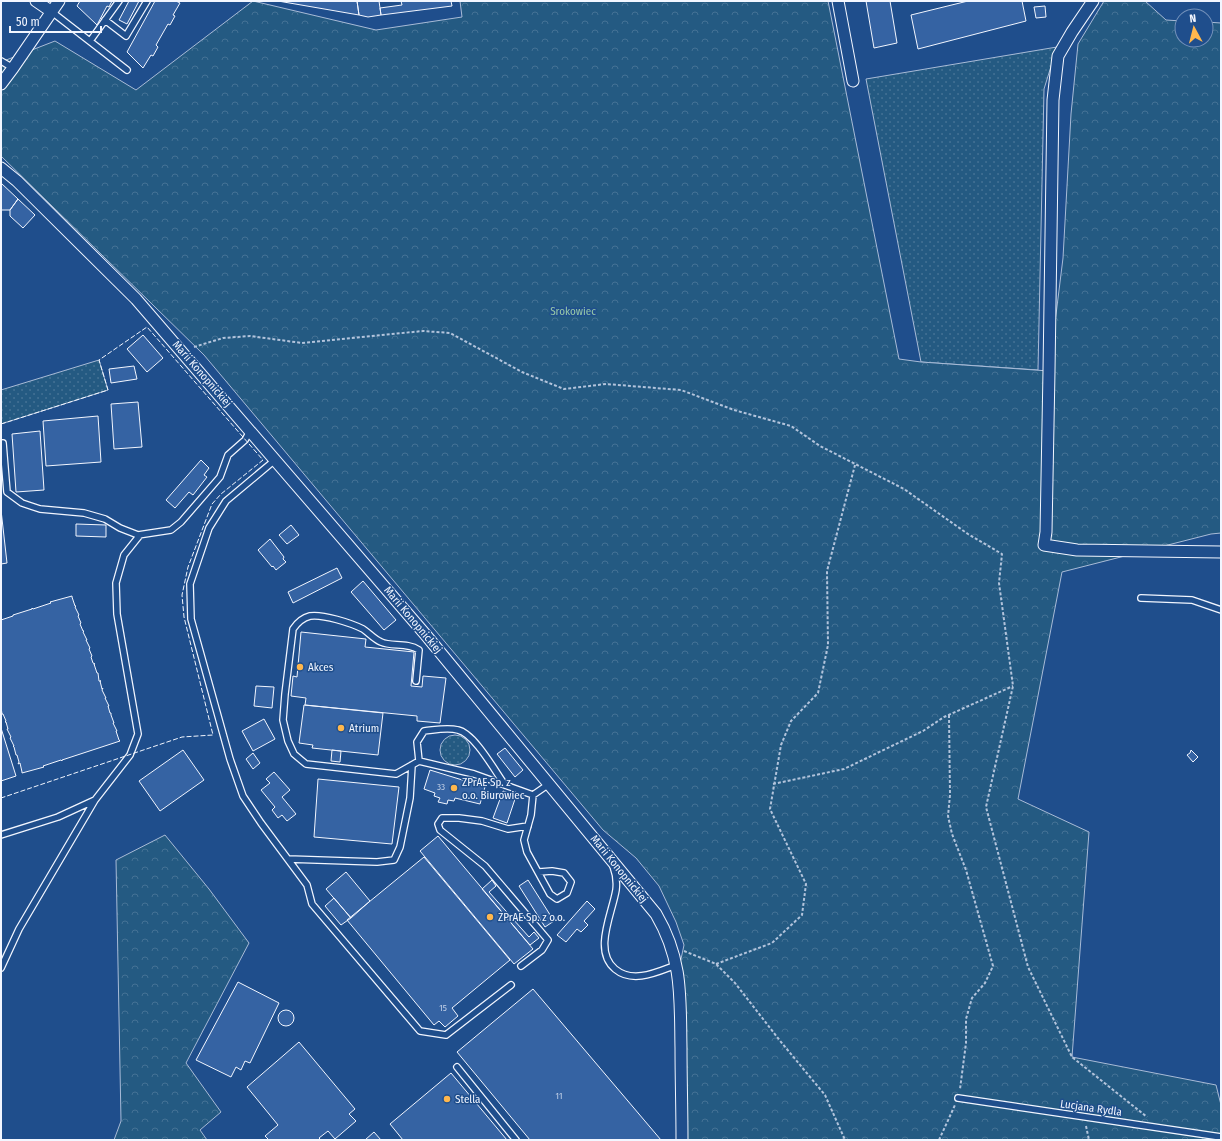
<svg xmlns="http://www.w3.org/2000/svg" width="1222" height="1141" font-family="'Fira Sans Condensed',sans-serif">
<defs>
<pattern id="grass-dots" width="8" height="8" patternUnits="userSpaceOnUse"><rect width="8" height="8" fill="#245a82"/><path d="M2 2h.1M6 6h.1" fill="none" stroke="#447295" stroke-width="1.8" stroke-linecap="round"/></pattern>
<pattern id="forest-crowns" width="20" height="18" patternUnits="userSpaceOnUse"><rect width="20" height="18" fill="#245a82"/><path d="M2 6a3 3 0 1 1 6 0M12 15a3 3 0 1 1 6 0" fill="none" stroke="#447295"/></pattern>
</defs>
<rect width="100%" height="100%" fill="#1f4e8c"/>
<!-- grass -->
<path fill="url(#grass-dots)" stroke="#a8bbd7" d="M1057 47 1044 89 1038 370 921 362 866 79Z
M99 360 108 390 1 424V390Z
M440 750a15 15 0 1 1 30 0a15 15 0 1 1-30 0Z"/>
<!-- forest -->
<path fill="url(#forest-crowns)" stroke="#a8bbd7" d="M253 1 376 30 462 17 460 1H828L899 359 921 362 1049 371 1063 258 1071 114 1078 44 1104 1H1145L1166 20 1182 21V40H1206V22L1221 23V533L1211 534 1062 572 1018 799 1089 832 1072 1057 1216 1085 1221 1105V1140H680L678 973 684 945 676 922 659 886 636 858 603 830 204 355 1 156V62L55 41 136 90Z
M165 835 209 889 249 943 186 1063 221 1112 200 1130 207 1140H114L121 1121 116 860Z"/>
<!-- building -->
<path fill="#3563a3" stroke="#f2f6ff" d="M80 1H112L109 7 107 6 97 25 77 6Z
M129 1H139L127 24 119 20Z
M155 1H176L180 3 173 15 175 16 170 25 168 24 156 45 158 47 153 56 151 55 143 68 127 52Z
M278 1H357L359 15Z
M357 1H379L381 15 368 17 359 15Z
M401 1H451L452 6 381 15 380 8 402 5Z
M866 1H890L897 43 874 48Z
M968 1H1022L1026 21 918 49 911 15Z
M1045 6 1046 17 1036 18 1034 7Z
M1 183 18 199 10 210H1Z
M18 199 35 215 23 228 10 216V210Z
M143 335 163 358 147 372 127 349Z
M134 366 137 379 111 383 109 369Z
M138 402 142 447 114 449 111 404Z
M98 416 101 462 46 466 43 421Z
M40 431 44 490 16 492 12 434Z
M201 460 209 468 204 475 207 477 193 495 189 492 175 508 166 500Z
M1 510 7 563 1 564Z
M76 524 106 525V537L76 536Z
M291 525 299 535 287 544 279 535Z
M270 539 284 557 283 559 286 562 276 570 273 566 272 567 258 550Z
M337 568 342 578 293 603 288 592Z
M363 581 396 620 384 630 351 592Z
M72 596V597L75 606H76L75 607 79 615 78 616 81 623 80 624 83 631H84L83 632 87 640H86L90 648 89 649 92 656 91 657 93 663 95 664H94L97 673H98L99 681H101H100L102 689 103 688 102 690 106 698H105L109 706H108L110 713H111V715L114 723H113L117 731H116L119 740 120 741 62 760V761L61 760 43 766 44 767 22 773V772L20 763 18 764 19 762 17 755H16L14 747 13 746H14L10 738 11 737 7 729H8L6 722H5L6 721 3 714H2L1 707V620L13 616V615L32 609V608L33 609 51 603 50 602Z
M301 632 366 639 365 647 414 652 411 686 422 687 423 676 446 678 440 723 417 721V716L305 705 306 698 291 696 293 676 297 677Z
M256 686 274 687 272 708 254 706Z
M304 705 383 713 378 755 312 748 313 745 299 743Z
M264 719 275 739 253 751 242 731Z
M1 728 16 776 1 781Z
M505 748 523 770 515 777 497 754Z
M183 750 204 780 160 811 139 781Z
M332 750 341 751 340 762 331 761Z
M1191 750 1198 757 1193 762 1187 755 1190 753Z
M253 753 260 763 253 769 246 759Z
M430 770 485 787 480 804 455 798 454 801 448 800 447 804 438 802 440 798 434 796 435 793 424 789Z
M274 772 290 790 282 797 296 814 287 821 282 815 278 818 272 810 275 807 261 790 270 783 266 779Z
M318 779 399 787 392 844 314 837Z
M503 791 516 796 507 823 493 818Z
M438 836 533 949 514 964 420 851Z
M424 857 510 960 452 1008 458 1016 445 1027 439 1021 434 1025 347 920Z
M346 872 370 901 351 918 326 889Z
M492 880 496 886 489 892 529 937 534 932 539 938 530 945 482 889Z
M528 880 554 921 545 927 519 886Z
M334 898 351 918 341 925 325 906Z
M587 901 595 909 584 921 588 925 581 932 577 929 566 942 557 935Z
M238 982 279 1003 250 1063 245 1061 241 1070 236 1067 231 1077 196 1060Z
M533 989 661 1140H530L457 1052Z
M278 1018a8 8 0 1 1 16 0a8 8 0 1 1-16 0Z
M299 1042 355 1109 349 1114 356 1121 335 1139 328 1131 319 1138 321 1140H269L265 1136 278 1125 247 1087Z
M451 1073 507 1140H403L390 1124Z
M374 1132 381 1140H365Z"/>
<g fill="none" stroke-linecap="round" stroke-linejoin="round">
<defs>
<path id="lane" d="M52 12 127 70
M105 20 126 36 147 1
M90 41 119 1
M1 61 13 68
M3 443 7 492 22 503 40 509 84 513 105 519 120 528 138 535 171 530 181 522 220 477 228 455 245 440 250 431
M275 460 226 501 209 528 190 584 191 619 230 759 243 796 261 823 307 885 312 904 420 1031 446 1035 511 985
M1141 598 1192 600 1221 610
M416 681 419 650C407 642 391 647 381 642 374 639 369 633 363 629 351 623 323 614 310 616 302 618 297 623 293 629L285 694 283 720 288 741 294 754 306 764 396 774 419 761 474 774 533 795 549 784
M419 761 417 742 424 731C435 730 447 727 458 730 474 733 495 771 505 785
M533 795 531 815 524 840 527 852 550 894 557 899 567 893 571 882 564 873 552 871 539 872
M1 835 58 817 95 800 130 755 138 734 117 614 116 583 124 555 140 535
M288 859 377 862 394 860 400 847 410 798 412 765
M613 866C616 874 617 882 616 890 612 914 593 951 615 969 633 984 657 972 676 965
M521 966 542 950 548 940 485 866 440 830 438 824 442 818H459L482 821 508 829 528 826
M1 968 19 929 95 800
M457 1067 516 1140
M958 1098 1221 1137"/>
<path id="street" d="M36 1 52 12
M838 1 853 81
M1093 1 1072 32 1058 56 1053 100 1049 371 1046 532 1044 545 1077 550 1221 552
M1 84 13 68 59 1
M1 168 17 181 136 299 425 634 656 914C683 960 680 997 681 1048 681 1079 682 1109 682 1140"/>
</defs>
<!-- lane casing -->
<use href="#lane" stroke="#f2f6ff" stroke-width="8"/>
<!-- street casing -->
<use href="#street" stroke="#f2f6ff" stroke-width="13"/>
<!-- path -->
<path stroke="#b3c4dc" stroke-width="2" stroke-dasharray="3 2" stroke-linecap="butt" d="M194 347 223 338 250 336 302 343 423 331 450 333 522 372 564 389 606 384 681 390 734 410 791 426 820 446 904 489 968 534 1002 554 999 583 1013 686 986 807 1028 967 1072 1057 1147 1117
M949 715 950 795 948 816 952 834 966 870 993 966 985 983 972 998 966 1019V1043L960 1089
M773 784 844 769 923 731 944 717 1013 686
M684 951 716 964 735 983 781 1042 825 1095 845 1140
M716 964 772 943 802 915 806 884 770 809 781 745 791 721 818 693 828 645 827 571 855 465
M1086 1126 1089 1140
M939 1140 955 1105"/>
<!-- lane -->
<use href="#lane" stroke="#1f4e8c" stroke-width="5.5"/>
<!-- street -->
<use href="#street" stroke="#1f4e8c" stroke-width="11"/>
<!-- fence -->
<path stroke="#f2f6ff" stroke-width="1" stroke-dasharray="5 2" stroke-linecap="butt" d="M1 424 108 390 99 360 147 327 263 460 221 494 212 504 188 567 182 595 184 617 213 735 182 737 1 798"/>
</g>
<!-- markers -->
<g fill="#ffb74d" stroke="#1f4e8c" stroke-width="1.5">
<circle cx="300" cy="667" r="4"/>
<circle cx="341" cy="728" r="4"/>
<circle cx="454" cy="788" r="4"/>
<circle cx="490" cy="917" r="4"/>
<circle cx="447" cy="1099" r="4"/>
</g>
<g text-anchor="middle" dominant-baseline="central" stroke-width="3" stroke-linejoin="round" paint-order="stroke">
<!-- number labels -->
<g font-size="9" fill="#c3d1e8">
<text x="441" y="787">33</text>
<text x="443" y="1008">15</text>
<text x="559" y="1096">11</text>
</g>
<!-- park labels -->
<g font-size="11" fill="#97c8a6" stroke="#1f4e8c">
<text x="573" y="311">Srokowiec</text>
</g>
<!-- street labels -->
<g font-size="11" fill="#f2f6ff" stroke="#1f4e8c">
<text transform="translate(202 374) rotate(49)">Marii Konopnickiej</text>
<text transform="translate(413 620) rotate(50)">Marii Konopnickiej</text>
<text transform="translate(619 869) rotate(51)">Marii Konopnickiej</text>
<text transform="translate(1091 1108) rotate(8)">Lucjana Rydla</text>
</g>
<!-- poi labels -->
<g font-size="11" fill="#f2f6ff" stroke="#1f4e8c" text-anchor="start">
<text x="308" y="667">Akces</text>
<text x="349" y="728">Atrium</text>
<text x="462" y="782">ZPrAE Sp. z<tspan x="462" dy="13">o.o. Biurowiec</tspan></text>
<text x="498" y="917">ZPrAE Sp. z o.o.</text>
<text x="455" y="1099">Stella</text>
</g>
</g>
<!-- border -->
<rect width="1222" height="1141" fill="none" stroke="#f2f6ff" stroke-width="4"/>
<!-- north arrow -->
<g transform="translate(1194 28) rotate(353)"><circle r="19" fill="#1f4e8c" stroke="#7391ba"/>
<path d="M0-3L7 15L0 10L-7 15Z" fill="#ffb74d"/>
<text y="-6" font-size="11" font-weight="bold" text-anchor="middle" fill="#f2f6ff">N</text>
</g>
<!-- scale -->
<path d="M10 26v6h91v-6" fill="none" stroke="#f2f6ff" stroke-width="2"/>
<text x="16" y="26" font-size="12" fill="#f2f6ff" stroke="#1f4e8c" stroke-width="3" paint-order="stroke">50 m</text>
</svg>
